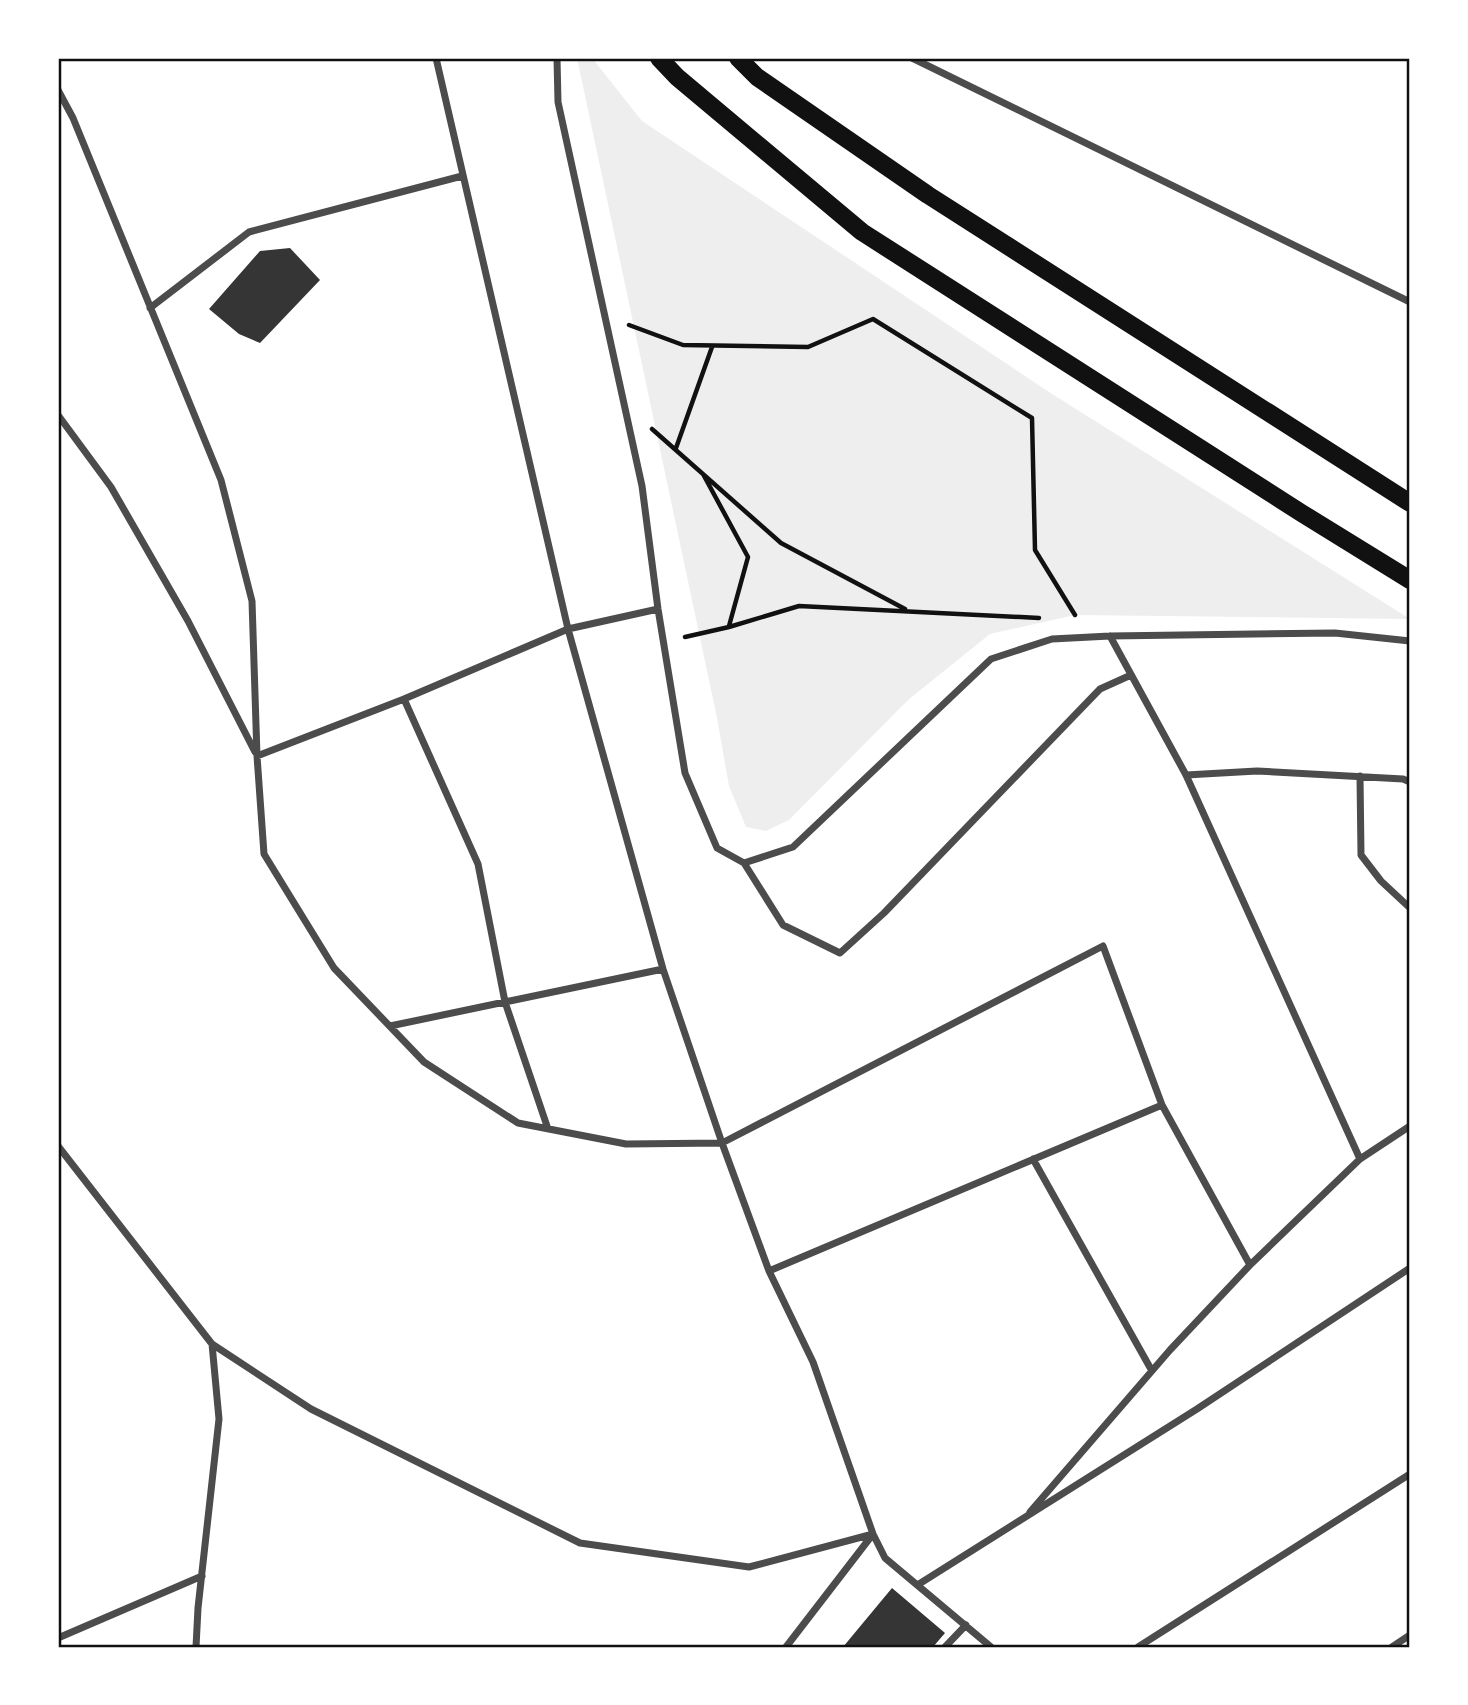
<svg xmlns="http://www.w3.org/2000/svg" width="1468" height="1705" font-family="'Roboto Condensed',sans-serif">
<rect width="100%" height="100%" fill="#fff"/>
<!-- green -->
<path fill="#eee" d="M577 58H592L642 121 1049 392 1410 619 1075 615 990 634 908 700 789 820 766 831 746 827 729 786 717 718Z"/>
<!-- building -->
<path fill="#353535" d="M290 248 320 280 260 343 239 334 209 309 260 251Z
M892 1588 945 1633 933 1647H843Z"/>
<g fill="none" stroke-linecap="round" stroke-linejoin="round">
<!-- path -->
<path stroke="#111" stroke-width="4.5" d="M629 325 683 345 808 347 873 319 1032 418 1035 550 1075 615
M652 429 781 543 905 609
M676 448 712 347
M703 474 748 557 729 626
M685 637 729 627 799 606 1039 618"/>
<!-- minor -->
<path stroke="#4c4c4c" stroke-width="7" d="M436 58 568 629 663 969 722 1143 769 1271 813 1362 873 1534 885 1558 991 1647
M557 58 558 102 642 486 658 609 685 773 717 848 744 863 793 847 991 659 1052 639 1110 636 1335 633 1410 641
M912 58 1410 302
M58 90 73 118 221 480 252 601 257 756 264 854 334 968 424 1062 518 1123 626 1144 722 1143 1103 946 1162 1105
M150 308 249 232 462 176
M58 415 111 487 188 621 255 752
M1110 636 1186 775 1360 1159
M404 699 568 629 658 609
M257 756 404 699 478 864 505 1002 548 1129
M1186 775 1257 771 1403 779 1410 782
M1360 776 1361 855 1381 881 1410 908
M744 863 783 925 840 953 884 913 1100 689 1131 675
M390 1026 663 969
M58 1146 212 1344 311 1409 580 1543 749 1567 873 1534 786 1647
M1033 1159 1152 1371
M769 1271 1162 1105 1250 1265
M1030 1512 1170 1350 1250 1265 1360 1159 1410 1126
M919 1584 1197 1409 1410 1268
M58 1638 202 1576
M196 1647 198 1608 219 1419 212 1344
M945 1647 966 1625
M1138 1647 1410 1474
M1392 1647 1410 1635"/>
<!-- primary -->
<path stroke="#111" stroke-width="18" d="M659 58 677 77 862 232 1303 514 1410 580
M738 58 757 77 928 195 1410 503"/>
</g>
<!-- border -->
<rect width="1468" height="1705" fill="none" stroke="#ffffff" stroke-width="119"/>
<rect x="60" y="60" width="1348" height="1586" fill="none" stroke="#111" stroke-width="2.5"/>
</svg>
